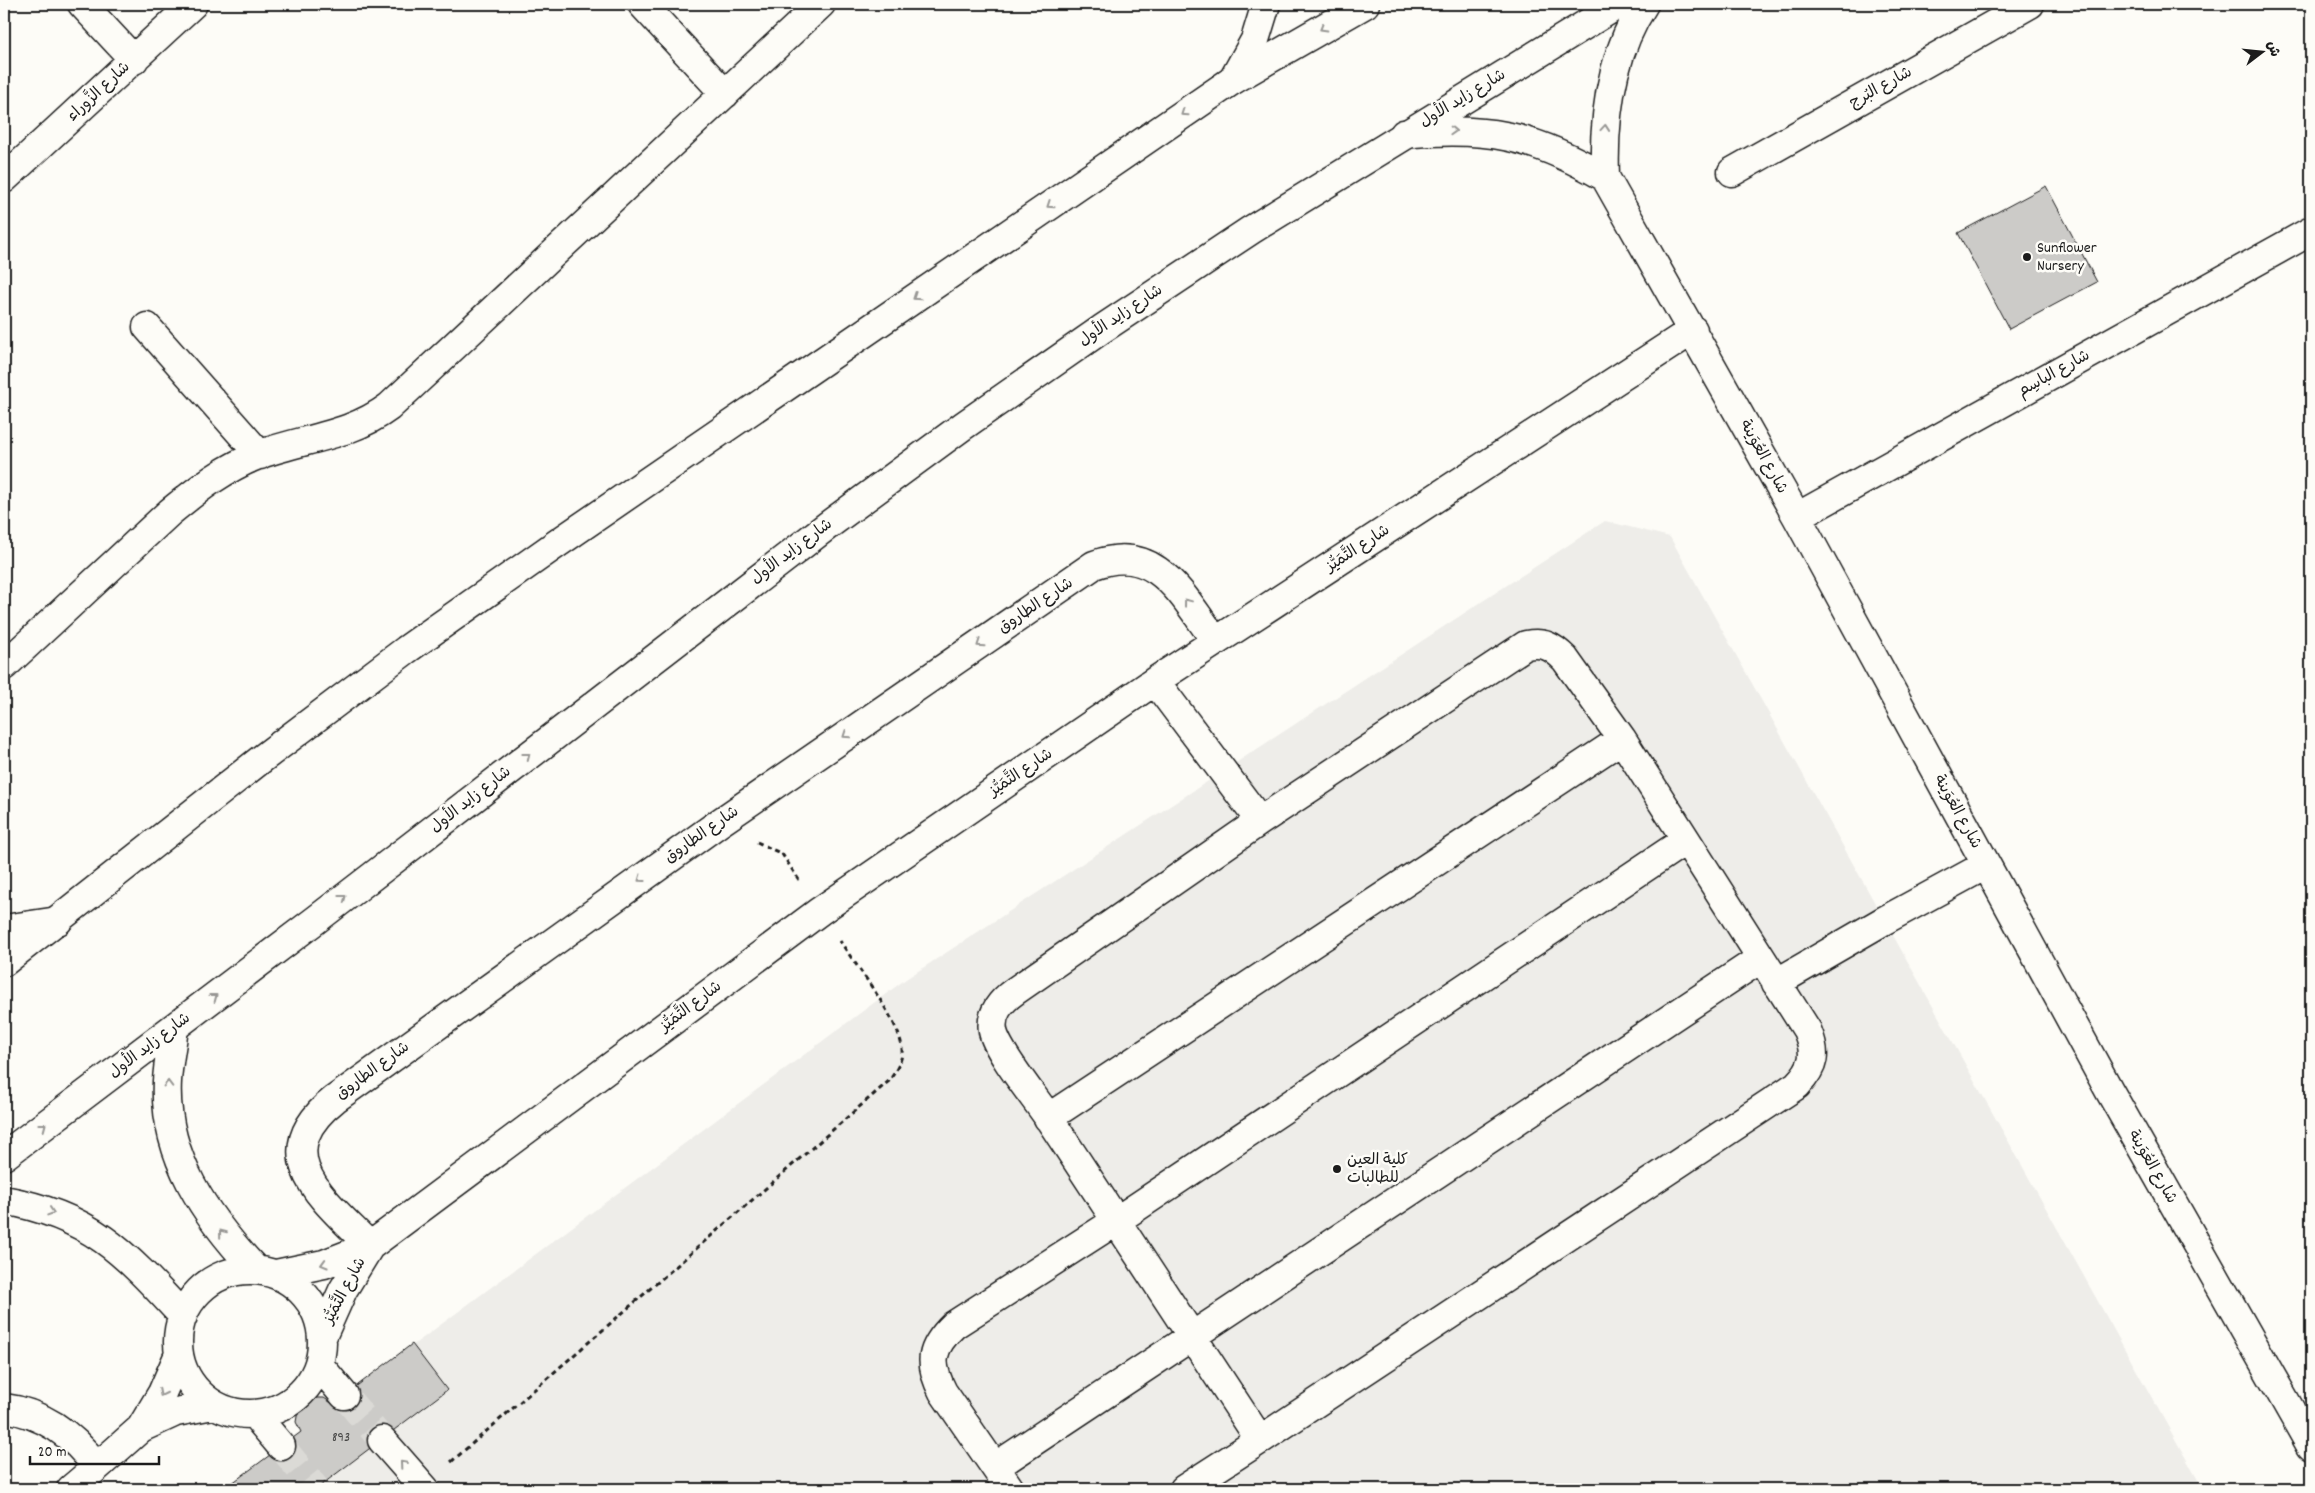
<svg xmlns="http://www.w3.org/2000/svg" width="2315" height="1493" font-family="Dekko,'Playpen Sans Arabic',sans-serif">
<rect width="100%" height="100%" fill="#fdfcf7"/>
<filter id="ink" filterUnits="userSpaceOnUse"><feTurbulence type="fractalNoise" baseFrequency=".02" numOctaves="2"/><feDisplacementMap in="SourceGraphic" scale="10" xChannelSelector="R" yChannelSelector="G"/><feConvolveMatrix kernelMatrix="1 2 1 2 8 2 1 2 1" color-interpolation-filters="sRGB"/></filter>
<g filter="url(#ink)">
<!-- built -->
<path fill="#eeede9" d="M1605 521 1670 537 2203 1489H224L300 1432 296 1422 298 1411 304 1403 314 1398H324L334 1404 906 979Z"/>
<!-- building -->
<path fill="#cccbc8" stroke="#1c1c1c" d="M2046 186 2097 282 2009 329 1958 233Z
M412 1344 447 1390 316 1489H224L301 1432 296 1422 298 1411 304 1403 314 1398H324L333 1404Z"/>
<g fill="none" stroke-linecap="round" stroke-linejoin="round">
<!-- minor-tunnel -->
<path stroke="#dbdad6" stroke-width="28" stroke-dasharray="28 14" stroke-linecap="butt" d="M344 1395 382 1440
M281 1446 316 1489"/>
<defs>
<path id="minor" d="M82 4 134 60
M642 4 725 94
M1644 4C1611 54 1603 118 1605 177L1797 517 2109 1090 2311 1446
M1233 80 1255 40 1266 4
M1404 134C1488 126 1532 135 1605 177
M1732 172 2030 4
M4 179 193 4
M147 327 260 455
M1797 517 2311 231
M4 666 170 512C198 489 226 467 261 454 305 438 350 436 389 407L821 4
M1155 681 1260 821
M4 929 58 921
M1776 983 1885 920 1986 865
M174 1028C172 1045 168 1063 167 1081 163 1156 206 1217 255 1269
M1048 1118 1622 739
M4 1200C92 1216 125 1253 183 1316
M370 1246C326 1201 263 1156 335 1099L719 823 1094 565C1158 541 1183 598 1216 641
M178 1342a72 72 0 1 1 144 0a72 72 0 1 1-144 0Z
M276 1274 324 1264 370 1246 820 911 1155 681 1693 330
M322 1337 343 1290 370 1246
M319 1365 344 1395
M4 1408C44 1413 73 1435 97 1467L71 1489
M255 1415 281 1446
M141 1428 162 1393 179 1354
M382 1440 425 1489
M97 1467 141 1428 176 1412 213 1405
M995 1467 1760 959
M1010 1489 943 1392C928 1363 930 1348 954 1325L1116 1221 1686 840
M1184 1489 1260 1440 1797 1085C1815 1066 1817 1054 1807 1030L1622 739 1565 659C1552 646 1544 642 1526 645L1260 821 1015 991C1001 1001 990 1013 993 1031 997 1052 1037 1100 1050 1120 1120 1227 1190 1333 1260 1440"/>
<path id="major" d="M4 962 259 761 406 650 555 545 1233 80 1365 4
M4 1156 317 919 827 526 963 426 1102 329 1251 230 1619 4"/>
</defs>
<!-- minor casing -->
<use href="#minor" stroke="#1c1c1c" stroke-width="31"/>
<!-- major casing -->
<use href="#major" stroke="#1c1c1c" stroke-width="31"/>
<!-- path -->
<path stroke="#1c1c1c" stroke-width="3" stroke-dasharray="5 4" stroke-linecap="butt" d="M757 842 782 854 799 880
M451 1462 889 1081C895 1072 903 1061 902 1049 901 1022 856 966 840 941"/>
<!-- minor -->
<use href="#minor" stroke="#fdfcf7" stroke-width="28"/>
<!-- major -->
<use href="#major" stroke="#fdfcf7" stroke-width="28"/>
</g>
<!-- one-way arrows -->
<defs><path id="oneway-chevron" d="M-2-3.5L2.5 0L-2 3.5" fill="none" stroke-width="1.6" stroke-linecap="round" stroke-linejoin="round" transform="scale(1.25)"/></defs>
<g stroke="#989794">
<use href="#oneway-chevron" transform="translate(1323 28) rotate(150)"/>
<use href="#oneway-chevron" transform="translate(1184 113) rotate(146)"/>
<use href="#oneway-chevron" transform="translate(1605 128) rotate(-85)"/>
<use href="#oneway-chevron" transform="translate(1453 131) rotate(2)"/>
<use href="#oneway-chevron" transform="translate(1050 205) rotate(146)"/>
<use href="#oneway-chevron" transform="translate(916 297) rotate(146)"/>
<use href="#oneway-chevron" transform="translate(1187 602) rotate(-127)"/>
<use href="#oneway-chevron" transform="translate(980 644) rotate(146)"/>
<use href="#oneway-chevron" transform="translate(846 735) rotate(146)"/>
<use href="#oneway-chevron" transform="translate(527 756) rotate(-38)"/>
<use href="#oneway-chevron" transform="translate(641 879) rotate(144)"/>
<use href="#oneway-chevron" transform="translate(343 898) rotate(-37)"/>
<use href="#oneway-chevron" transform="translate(214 997) rotate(-37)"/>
<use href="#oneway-chevron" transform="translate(168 1084) rotate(-89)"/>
<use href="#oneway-chevron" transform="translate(43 1126) rotate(-37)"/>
<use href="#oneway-chevron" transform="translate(51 1212) rotate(18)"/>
<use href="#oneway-chevron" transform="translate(222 1233) rotate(-129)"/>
<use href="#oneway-chevron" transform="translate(324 1264) rotate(164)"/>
<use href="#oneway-chevron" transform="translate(162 1393) rotate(117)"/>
<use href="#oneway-chevron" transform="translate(403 1464) rotate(-131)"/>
</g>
</g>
<!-- markers -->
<g fill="#1c1c1c" stroke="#fdfcf7" stroke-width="2">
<circle cx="2027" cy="257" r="5"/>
<circle cx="1337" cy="1169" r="5"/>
</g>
<g text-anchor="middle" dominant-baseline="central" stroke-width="5" stroke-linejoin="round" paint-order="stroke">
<!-- number labels -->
<g font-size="14" fill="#484847">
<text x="341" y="1438">893</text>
</g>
<!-- street labels -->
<g font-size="16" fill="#1c1c1c" stroke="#fdfcf7">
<text transform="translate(1881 88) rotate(-29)">شارع البُرج</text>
<text transform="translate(99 92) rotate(-43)">شارع الزَّوراء</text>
<text transform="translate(1463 99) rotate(-31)">شارع زايد الأول</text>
<text transform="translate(1121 316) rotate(-34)">شارع زايد الأول</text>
<text transform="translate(2054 374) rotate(-29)">شارع الباسِم</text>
<text transform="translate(1763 457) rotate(61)">شارع العُوَينة</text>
<text transform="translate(1358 549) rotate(-33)">شارع التَّمَيُّز</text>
<text transform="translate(792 552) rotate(-37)">شارع زايد الأول</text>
<text transform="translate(1036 606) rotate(-34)">شارع الطاروق</text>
<text transform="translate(1021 773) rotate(-34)">شارع التَّمَيُّز</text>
<text transform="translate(471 800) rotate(-38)">شارع زايد الأول</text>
<text transform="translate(1957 812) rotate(61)">شارع العُوَينة</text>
<text transform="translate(702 835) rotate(-35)">شارع الطاروق</text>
<text transform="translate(691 1007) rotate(-37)">شارع التَّمَيُّز</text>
<text transform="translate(150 1046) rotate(-37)">شارع زايد الأول</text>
<text transform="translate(373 1071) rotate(-36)">شارع الطاروق</text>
<text transform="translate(2152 1167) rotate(60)">شارع العُوَينة</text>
<text transform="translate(345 1291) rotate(-62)">شارع التَّمَيُّز</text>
</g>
<!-- poi labels -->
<g font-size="16" fill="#1c1c1c" stroke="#fdfcf7" text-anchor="start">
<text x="2037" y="248">Sunflower<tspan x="2037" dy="18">Nursery</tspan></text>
<text x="1347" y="1160">كلية العين<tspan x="1347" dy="18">للطالبات</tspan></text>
</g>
</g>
<!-- margin -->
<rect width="2315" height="1493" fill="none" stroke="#fdfcf7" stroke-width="20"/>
<rect x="10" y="10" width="2295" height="1473" fill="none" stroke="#1c1c1c" stroke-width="2" filter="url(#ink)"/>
<!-- north arrow -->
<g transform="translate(2262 52) rotate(74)" stroke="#fdfcf7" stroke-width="4" paint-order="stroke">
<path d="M0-4L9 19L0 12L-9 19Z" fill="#1c1c1c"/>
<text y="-8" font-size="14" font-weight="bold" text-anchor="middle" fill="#1c1c1c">ش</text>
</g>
<!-- scale -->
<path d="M30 1456v8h129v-8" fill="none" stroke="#1c1c1c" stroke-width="2.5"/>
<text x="38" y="1456" font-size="15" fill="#1c1c1c" stroke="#fdfcf7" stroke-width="4" paint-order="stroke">20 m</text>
</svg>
